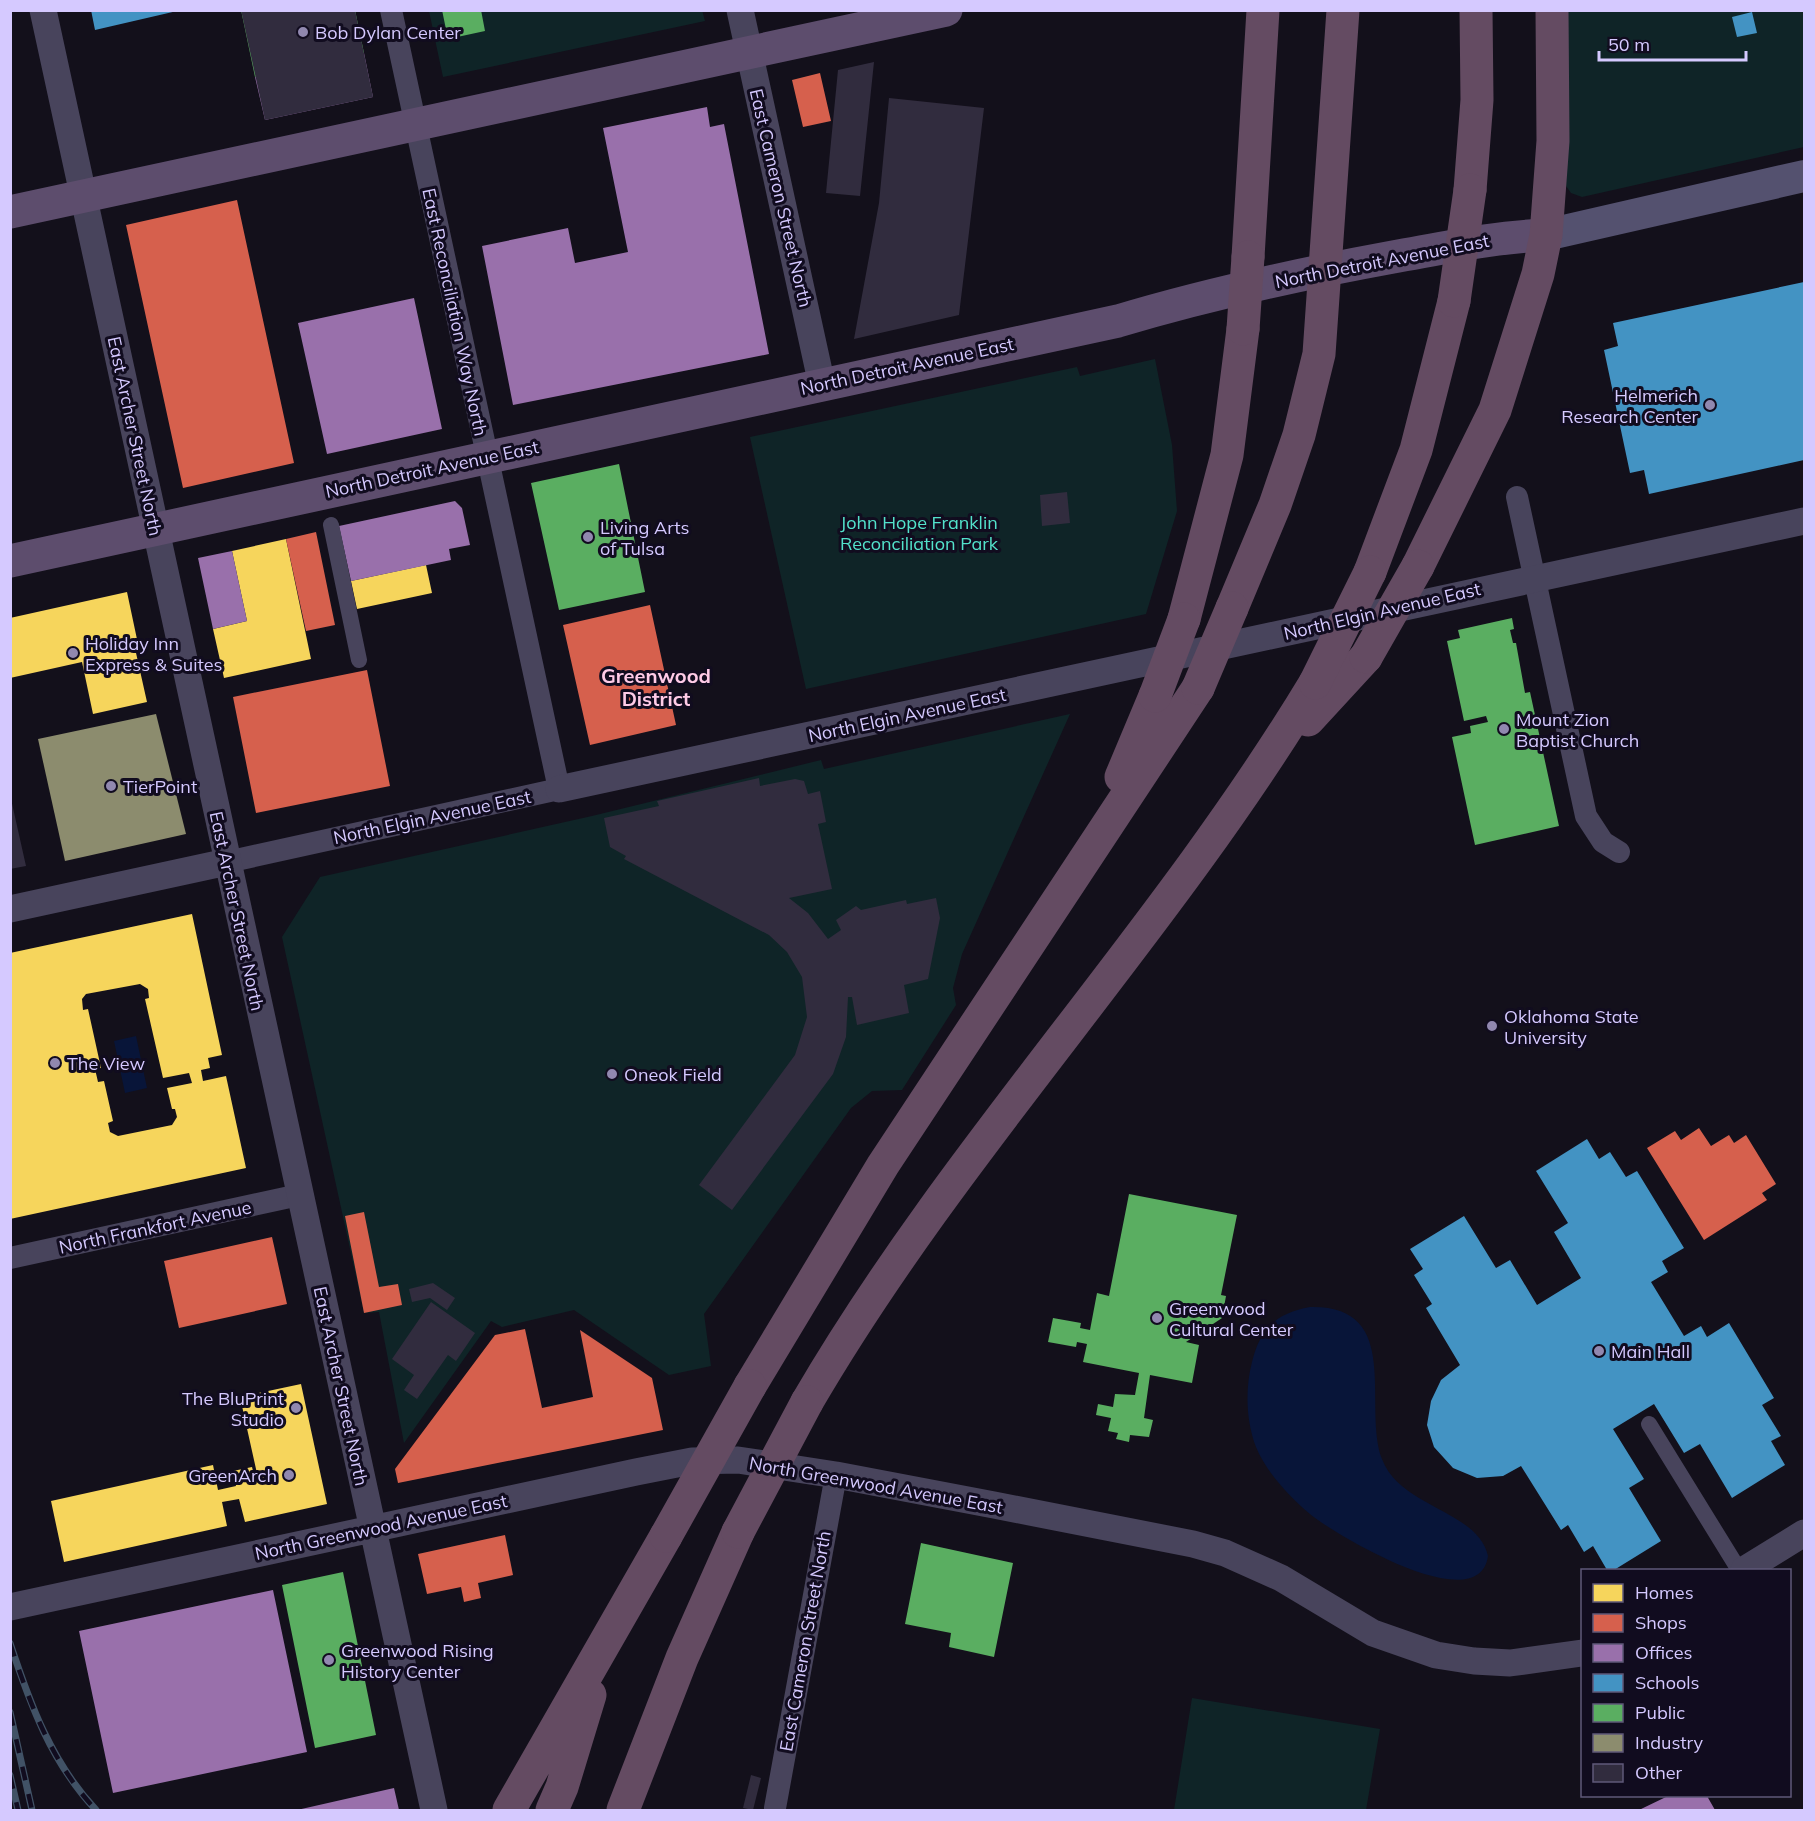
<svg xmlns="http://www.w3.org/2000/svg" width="1815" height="1821" font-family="Mulish,sans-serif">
<rect width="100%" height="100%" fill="#13101b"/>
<!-- green -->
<path fill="#0f2427" d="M702 10 705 21 443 77 429 11Z
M1562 11H1804V147L1582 197 1571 193 1566 186Z
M1155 359 1172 445 1177 511 1146 614 806 689 750 437 1077 367 1080 376Z
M1070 714 962 954 953 988 956 1005 902 1090 872 1091 851 1108 704 1314 711 1366 669 1375 574 1310 502 1327 491 1321 404 1443 379 1312 364 1313 282 937 320 877 592 816 821 760 824 769Z
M1192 1698 1380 1729 1366 1810H1174Z"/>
<!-- water -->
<path fill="#081539" d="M136 1036 147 1088 125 1093 114 1041Z
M1310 1307C1404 1305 1362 1405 1382 1459 1400 1508 1478 1510 1488 1556 1479 1621 1334 1534 1310 1514 1290 1497 1266 1472 1256 1447 1246 1421 1245 1389 1252 1362 1260 1329 1276 1313 1310 1307Z"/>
<!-- homes -->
<path fill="#f6d55c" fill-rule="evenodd" d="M286 539 311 659 224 678 213 629 247 621 232 551Z
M426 565 432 593 357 609 351 581Z
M127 592 138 644H134L147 702 93 714 82 662 10 678V618Z
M192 914 222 1055 208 1058 210 1068 201 1070 203 1081 226 1076 246 1168 10 1219V953ZM140 984 148 989 149 998 145 999 163 1078 189 1073 192 1083 167 1088 172 1109H175L177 1117 172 1125 118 1136 110 1132 108 1123 113 1121 104 1081 98 1082 95 1069 101 1068 88 1009 83 1010 82 999 86 994Z
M301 1384 327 1504 245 1522 239 1499 222 1502 227 1526 64 1562 51 1501 213 1465 218 1490 236 1486 233 1471 252 1467 255 1479 258 1478 240 1397Z"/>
<!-- shops -->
<path fill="#d6604d" d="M820 73 831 121 803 127 792 80Z
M237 200 294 463 183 488 126 225Z
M316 532 335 625 306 631 286 539Z
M650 605 676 725 590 745 563 625Z
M367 670 390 786 256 813 233 697Z
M1699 1128 1711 1146 1729 1135 1734 1143 1746 1135 1776 1184 1762 1193 1767 1200 1704 1240 1647 1148 1675 1131 1681 1140Z
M364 1212 379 1287 398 1284 402 1305 364 1313 345 1216Z
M272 1237 287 1304 179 1328 164 1261Z
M525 1329 542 1408 593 1397 580 1330 652 1378 663 1430 398 1483 395 1469 495 1335Z
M505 1535 513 1575 478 1583 481 1598 464 1602 461 1587 427 1594 418 1554Z"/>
<!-- offices -->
<path fill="#9970ab" d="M364 53 373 97 265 120 255 77Z
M707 107 710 127 724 124 769 354 513 405 482 246 568 228 575 263 628 252 603 128Z
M414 298 442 429 327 454 298 323Z
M455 501 462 508 470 545 449 549 451 560 351 581 339 526Z
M232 551 247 621 213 629 198 558Z
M273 1590 307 1752 113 1793 79 1631Z
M394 1788 399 1810H297Z
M1668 1796H1707L1715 1810H1639Z"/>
<!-- schools -->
<path fill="#4393c3" d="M91 10H177V11L95 30Z
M1752 12 1757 33 1737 37 1732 17Z
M1804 282V460L1649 494 1644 470 1630 473 1604 350 1618 346 1613 323Z
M1587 1139 1599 1159 1610 1152 1626 1177 1637 1171 1684 1248 1662 1261 1668 1272 1651 1282 1684 1336 1701 1326 1707 1337 1729 1323 1774 1398 1762 1405 1781 1436 1771 1441 1785 1465 1732 1498 1700 1444 1684 1453 1654 1404 1613 1429 1644 1479 1629 1488 1661 1541 1614 1570H1607L1593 1546 1584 1552 1568 1525 1561 1530 1521 1466 1503 1476 1477 1478 1453 1468 1434 1447 1427 1425 1431 1401 1441 1380 1460 1365 1426 1308 1432 1304 1414 1275 1423 1269 1410 1249 1464 1216 1496 1268 1510 1260 1537 1305 1581 1278 1554 1232 1568 1223 1536 1171Z"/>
<!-- public -->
<path fill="#5aae61" d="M241 10H355L364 53 255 77Z
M442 10H481L485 31 448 39Z
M619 464 645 592 559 610 531 483Z
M1512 618 1514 629 1510 630 1513 643H1516L1525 693 1530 692 1559 826 1475 845 1452 737 1471 733 1470 726 1488 722 1486 716 1464 721 1447 641 1460 638 1458 630Z
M1129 1194 1237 1215 1221 1295 1226 1296 1222 1318 1186 1342 1199 1345 1192 1383 1150 1375 1144 1418 1153 1420 1149 1437 1130 1435 1129 1442 1116 1439 1118 1433 1108 1431 1111 1418 1096 1415 1098 1404 1113 1407 1115 1394 1135 1395 1139 1373 1083 1362 1087 1344 1077 1342 1076 1347 1048 1342 1053 1318 1081 1323 1080 1328 1090 1330 1097 1293 1109 1296Z
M921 1543 1013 1563 994 1657 949 1647 951 1633 905 1624Z
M343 1572 376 1735 315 1748 282 1585Z"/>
<!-- industry -->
<path fill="#8c8c6e" d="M156 714 186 834 65 861 38 739Z"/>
<!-- building -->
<path fill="#312c3e" d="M241 10H355L373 97 265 120Z
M874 62 860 196 826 193 838 70Z
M889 98 984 108 959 315 854 339 879 203Z
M1067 492 1070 523 1042 526 1040 495Z
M759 778 760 786 795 779 804 781 808 794 820 791 826 822 818 824 832 889 789 898 808 913 828 939 841 930 836 920 856 906 861 910 906 900 907 904 936 898 940 918 928 979 904 985 909 1013 857 1025 852 997H848L846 1037 833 1074 732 1210 699 1185 795 1055 807 1017 802 977 787 952 769 935 624 859 626 856 610 847 604 818 659 806 657 801Z
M11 799 26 866 10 869V800Z
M433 1283 455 1298 447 1310 430 1298 412 1302 409 1289Z
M431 1302 475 1333 456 1361 448 1355 417 1399 404 1390 414 1375 392 1359Z
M751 1775 761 1778 753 1810 743 1808Z"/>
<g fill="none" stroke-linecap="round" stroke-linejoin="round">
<!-- pedestrian -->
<path stroke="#48445c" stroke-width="16" d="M331 525 359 660
M1649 1424 1739 1570"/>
<!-- minor -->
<path stroke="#48445c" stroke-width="22" d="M1517 497 1586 816 1603 842 1619 852
M227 862 559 789 391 10
M10 1258 299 1195
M775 1808 836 1475"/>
<!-- tertiary -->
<path stroke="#48445c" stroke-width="27" d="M43 10 434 1810
M740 10 822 385
M559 789C974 699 1389 609 1804 521
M10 909 227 862
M1744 1570 1804 1533
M10 1607 636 1472 692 1461 738 1460 836 1475 994 1505 1193 1544 1225 1553 1281 1578 1373 1633 1436 1655 1474 1661 1510 1663 1582 1653"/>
<!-- secondary -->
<path stroke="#54516f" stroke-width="32" d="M1546 235 1804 176"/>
<!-- primary -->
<path stroke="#5d4d6d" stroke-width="33" d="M10 212 946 10
M10 561 1118 321C1208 294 1300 274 1393 257 1444 248 1494 237 1546 235"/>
<!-- motorway -->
<path stroke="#644b62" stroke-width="33" d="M1470 190 1477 100 1476 10
M1248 257 1263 10
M1418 566 1495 410 1538 274 1546 235 1553 141 1552 10
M1370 572 1416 450 1454 301
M1232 608 1275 505 1299 435 1319 354 1343 10
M1184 619 1227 455 1243 329
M1308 720 1366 657
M1121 777 1155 696
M750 1386 883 1165 1198 688
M807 1402C955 1148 1163 935 1315 683
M509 1810 666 1536
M552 1810 562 1787 590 1695
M623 1810 682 1658 738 1532"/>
<defs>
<path id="rail" d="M10 1643C30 1704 51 1762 96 1810
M10 1712 32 1810
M10 1775 18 1810"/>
</defs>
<!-- rail casing -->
<use href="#rail" stroke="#415266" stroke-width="7"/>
<!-- rail -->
<use href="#rail" stroke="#110c1f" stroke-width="4.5" stroke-dasharray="14" stroke-linecap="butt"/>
<!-- motorway-bridge -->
<path stroke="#644b62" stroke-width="33" d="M1454 301 1470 190
M1243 329 1248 257
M1366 657 1418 566
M1315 683 1370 572
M1198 688 1232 608
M1155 696 1184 619
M738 1532 807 1402
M666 1536 750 1386"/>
</g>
<!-- markers -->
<g fill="#9188af" stroke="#110c1f" stroke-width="2">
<circle cx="303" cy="32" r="6"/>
<circle cx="1710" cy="405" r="6"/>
<circle cx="588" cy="537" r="6"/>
<circle cx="73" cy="653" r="6"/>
<circle cx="1504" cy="729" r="6"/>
<circle cx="111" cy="786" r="6"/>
<circle cx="1492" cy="1026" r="6"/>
<circle cx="55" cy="1063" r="6"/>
<circle cx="612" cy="1074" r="6"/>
<circle cx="1157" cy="1318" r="6"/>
<circle cx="1599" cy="1351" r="6"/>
<circle cx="296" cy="1408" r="6"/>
<circle cx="289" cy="1475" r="6"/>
<circle cx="329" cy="1660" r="6"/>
</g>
<g text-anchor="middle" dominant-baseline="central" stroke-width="6" stroke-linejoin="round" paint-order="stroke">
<!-- poi labels -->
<g font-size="18" fill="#d5c9ff" stroke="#110c1f" text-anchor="start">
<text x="315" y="32">Bob Dylan Center</text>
<text x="1698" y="395" text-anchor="end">Helmerich<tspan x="1698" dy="21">Research Center</tspan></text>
<text x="600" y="527">Living Arts<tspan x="600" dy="21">of Tulsa</tspan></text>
<text x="85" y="643">Holiday Inn<tspan x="85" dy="21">Express &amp; Suites</tspan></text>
<text x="1516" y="719">Mount Zion<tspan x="1516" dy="21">Baptist Church</tspan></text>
<text x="123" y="786">TierPoint</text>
<text x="1504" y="1016">Oklahoma State<tspan x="1504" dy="21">University</tspan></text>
<text x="67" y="1063">The View</text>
<text x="624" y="1074">Oneok Field</text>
<text x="1169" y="1308">Greenwood<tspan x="1169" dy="21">Cultural Center</tspan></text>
<text x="1611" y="1351">Main Hall</text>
<text x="284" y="1398" text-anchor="end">The BluPrint<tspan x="284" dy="21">Studio</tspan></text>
<text x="277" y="1475" text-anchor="end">GreenArch</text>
<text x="341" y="1650">Greenwood Rising<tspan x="341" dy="21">History Center</tspan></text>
</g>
<!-- street labels -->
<g font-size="18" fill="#d5c9ff" stroke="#110c1f">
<text transform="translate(781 198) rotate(77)">East Cameron Street North</text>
<text transform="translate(1382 261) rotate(-11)">North Detroit Avenue East</text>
<text transform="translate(455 312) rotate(78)">East Reconciliation Way North</text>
<text transform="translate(907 366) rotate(-12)">North Detroit Avenue East</text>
<text transform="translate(135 436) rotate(78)">East Archer Street North</text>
<text transform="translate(432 469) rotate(-12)">North Detroit Avenue East</text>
<text transform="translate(1382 611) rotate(-13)">North Elgin Avenue East</text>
<text transform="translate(907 715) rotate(-12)">North Elgin Avenue East</text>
<text transform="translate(432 817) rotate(-12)">North Elgin Avenue East</text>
<text transform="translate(237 911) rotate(78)">East Archer Street North</text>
<text transform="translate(155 1227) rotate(-12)">North Frankfort Avenue</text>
<text transform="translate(341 1386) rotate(78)">East Archer Street North</text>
<text transform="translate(876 1485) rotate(10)">North Greenwood Avenue East</text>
<text transform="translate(381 1527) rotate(-12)">North Greenwood Avenue East</text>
<text transform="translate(805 1641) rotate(-80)">East Cameron Street North</text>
</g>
<!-- park labels -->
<g font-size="18" fill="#53e2cb" stroke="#110c1f">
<text x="919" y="522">John Hope Franklin<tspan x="919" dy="21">Reconciliation Park</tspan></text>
</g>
<!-- neighbourhood labels -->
<g font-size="20" font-weight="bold" fill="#ffcbe7" stroke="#110c1f">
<text x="656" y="675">Greenwood<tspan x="656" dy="23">District</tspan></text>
</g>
</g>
<!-- border -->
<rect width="1815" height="1821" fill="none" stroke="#d5c9ff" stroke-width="24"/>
<!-- legend -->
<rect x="1581" y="1569" width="210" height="228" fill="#110c1f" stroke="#5f5879" stroke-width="1.5"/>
<rect x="1593" y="1584" width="30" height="18" fill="#f6d55c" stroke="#5f5879" stroke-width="1.5"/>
<text x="1635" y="1599" font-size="18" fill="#d5c9ff">Homes</text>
<rect x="1593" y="1614" width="30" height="18" fill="#d6604d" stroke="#5f5879" stroke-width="1.5"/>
<text x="1635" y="1629" font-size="18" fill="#d5c9ff">Shops</text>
<rect x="1593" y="1644" width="30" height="18" fill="#9970ab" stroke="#5f5879" stroke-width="1.5"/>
<text x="1635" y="1659" font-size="18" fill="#d5c9ff">Offices</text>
<rect x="1593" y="1674" width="30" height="18" fill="#4393c3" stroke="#5f5879" stroke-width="1.5"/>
<text x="1635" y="1689" font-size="18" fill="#d5c9ff">Schools</text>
<rect x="1593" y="1704" width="30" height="18" fill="#5aae61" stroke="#5f5879" stroke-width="1.5"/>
<text x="1635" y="1719" font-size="18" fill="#d5c9ff">Public</text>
<rect x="1593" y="1734" width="30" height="18" fill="#8c8c6e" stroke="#5f5879" stroke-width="1.5"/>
<text x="1635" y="1749" font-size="18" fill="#d5c9ff">Industry</text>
<rect x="1593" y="1764" width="30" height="18" fill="#312c3e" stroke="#5f5879" stroke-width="1.5"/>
<text x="1635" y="1779" font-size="18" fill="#d5c9ff">Other</text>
<!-- scale -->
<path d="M1599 51v9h147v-9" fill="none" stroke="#d5c9ff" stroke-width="3"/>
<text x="1608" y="51" font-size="18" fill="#d5c9ff" stroke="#110c1f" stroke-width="4.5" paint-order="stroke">50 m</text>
</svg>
